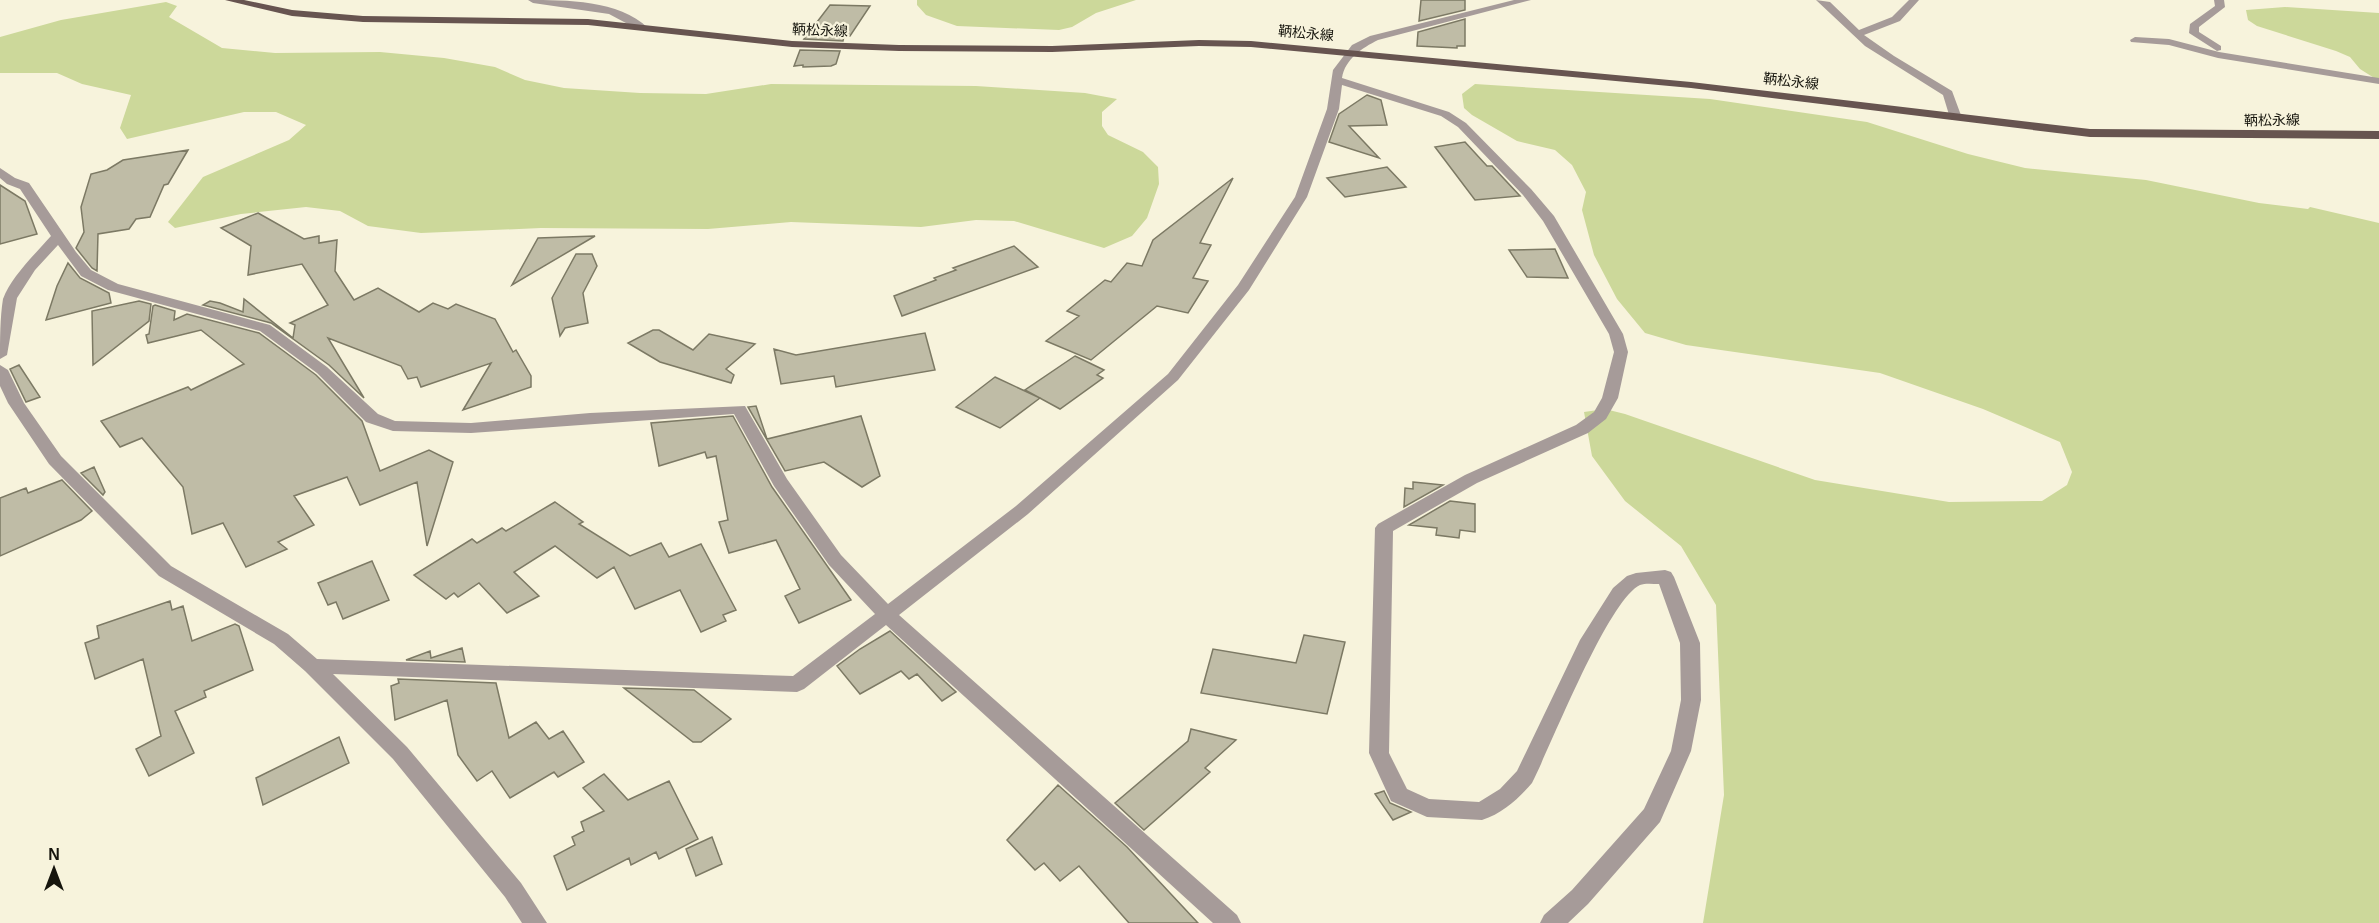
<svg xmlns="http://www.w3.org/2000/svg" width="2379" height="923" font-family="Arial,'Noto Sans JP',sans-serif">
<rect width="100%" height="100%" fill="#f7f3dc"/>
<!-- green -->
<path fill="#ccd89a" d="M917 0H1136L1096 13 1072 27 1059 30 957 26 926 15 917 5Z
M166 2 177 6 169 17 222 48 275 53 380 52 444 58 495 67 525 80 564 88 640 93 706 94 771 84 976 86 1085 93 1117 99 1102 112V126L1108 135 1143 152 1158 167 1159 184 1147 218 1132 236 1104 248 1014 221 976 220 921 227 791 222 708 229 541 228 421 233 368 226 340 211 306 207 241 214 175 228 168 222 203 177 289 140 306 125 276 112H244L127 139 120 128 131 95 82 84 57 73H0V37L61 20Z
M2285 7 2379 13V81L2360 69 2350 57 2336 51 2257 26 2248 20 2246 10Z
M1475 84 1710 99 1867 122 1968 154 2025 168 2146 180 2259 203 2308 209 2310 207 2379 223V923H1703L1724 795 1716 605 1681 546 1625 501 1592 456 1584 412 1605 409 1625 414 1815 480 1949 502 2042 501 2067 485 2072 472 2060 442 1983 409 1880 373 1686 345 1645 333 1617 299 1594 255 1582 210 1586 192 1572 165 1555 150 1517 141 1472 115 1464 108 1462 94Z"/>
<!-- building -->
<path fill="#bfbca6" stroke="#7c7964" stroke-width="1.5" d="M1421 0H1465V10L1419 21Z
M830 5 870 6 850 36H844L843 41 804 39Z
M1465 19V46H1457V48L1417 46 1418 32Z
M800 50 840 51 836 64 831 66 803 67V65L794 66Z
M1367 95 1381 100 1387 125 1349 126 1379 158 1329 142 1339 114Z
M1465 142 1487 166H1492L1520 196 1475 200 1435 147Z
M188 150 168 184 164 185 150 217 136 219 129 229 98 234 97 271 92 268 76 248 84 232 81 207 91 174 107 170 123 160Z
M1387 167 1406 187 1345 197 1327 178Z
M1233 178 1200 243 1211 245 1193 278 1208 281 1188 313 1157 306 1091 360 1046 341 1079 316 1067 311 1105 280 1111 282 1127 263 1142 266 1153 240Z
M0 185 25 201 37 234 0 244Z
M258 213 304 239 319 236V243L337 240 335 271 354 300 378 288 419 312 433 303 448 309 456 304 495 319 513 352 516 350 531 376V387L463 410 491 363 421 387 417 377 408 379 401 366 328 338 364 398 329 365 271 323 203 305 210 301 220 303 243 312 244 299 293 338 295 325 290 323 328 305 302 264 248 275 251 246 221 228Z
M595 236 512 285 538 238Z
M1014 246 1038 267 902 316 894 296 936 280 934 278 956 270 953 268Z
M1555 249 1568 278 1527 277 1509 250Z
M576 254H592L597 266 583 293 588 323 565 328 560 336 552 298Z
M68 263 80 278 109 293 111 303 46 320 57 286Z
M139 301 151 304 149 321 93 365 92 311Z
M155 305 175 311 174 320 187 314 259 333 316 375 362 421 380 471 429 450 453 462 427 546 417 482 360 505 347 477 294 496 314 525 278 542 287 549 246 567 223 523 192 534 183 487 142 438 120 447 101 421 188 387 191 390 244 364 201 330 148 343 146 335 149 334 153 306Z
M653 330H659L693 350 709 334 755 344 726 369 734 375 731 383 660 362 628 343Z
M925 333 935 370 836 387 834 376 781 384 774 349 796 355Z
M1075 356 1104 370 1097 375 1103 378 1060 409 1025 390Z
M19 365 40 397 26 402 10 369Z
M995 377 1040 398 1000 428 956 407Z
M756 406 767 439 861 416 880 476 862 487 824 462 785 471 748 407Z
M733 416 772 487 851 600 799 623 785 596 800 589 776 540 729 553 719 522 728 520 716 456 707 458 705 452 659 466 651 423Z
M94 467 105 492 103 495 81 473Z
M62 480 92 511 81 520 0 556V498L26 488 28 493Z
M1413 482 1443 485 1404 507 1405 488 1413 489Z
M1450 501 1475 504V532L1460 530 1459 538 1436 535 1437 528 1409 525Z
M555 502 583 522 579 524 630 556 661 543 669 557 701 544 736 610 723 615 726 621 701 632 680 590 635 609 614 567 597 578 555 546 514 572 539 596 507 613 479 583 458 597 454 593 446 599 414 575 472 539 477 543 502 528 506 531Z
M372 561 389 600 343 619 336 602 328 605 318 583Z
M170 601 172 610 183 606 192 641 235 624 239 626 253 670 204 691 206 697 175 711 194 753 149 776 136 749 161 736 143 659 95 679 85 643 99 638 97 626Z
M890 631 956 692 942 701 917 674 909 679 901 671 860 694 837 666 860 649Z
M1304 635 1345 642 1327 714 1201 693 1213 649 1296 663Z
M462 648 465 662 406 660 430 651 431 658Z
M398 679 496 683 509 738 536 722 549 739 563 731 584 762 558 777 554 772 510 798 492 771 477 781 458 755 447 700 395 720 391 686 399 683Z
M624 688 694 690 731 719 701 742H693Z
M1191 729 1236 740 1205 768 1210 772 1144 830 1115 803 1188 741Z
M339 737 349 763 263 805 256 778Z
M604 774 628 800 669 781 698 839 659 859 656 852 631 865 629 858 567 890 554 856 575 845 572 837 584 831 581 822 604 811 583 788Z
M1058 785 1127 847 1198 923H1129L1079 866 1060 881 1044 863 1035 870 1007 840Z
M1384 791 1390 803 1411 812 1393 820 1375 794Z
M712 837 722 864 696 876 686 849Z"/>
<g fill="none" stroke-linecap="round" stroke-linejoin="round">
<!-- minor -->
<path fill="#a69b99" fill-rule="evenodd" d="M528 0C566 0 619 0 648 28L639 30 609 14 533 3Z
M1514 0H1531L1378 40C1362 48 1345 59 1342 78L1449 112 1466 123 1531 189 1554 216 1623 334 1628 352 1618 398 1606 419 1588 433 1477 483 1393 531 1389 753 1407 789 1429 799 1479 802 1500 789 1517 771 1580 640 1613 588 1627 576 1636 573 1665 570 1671 572 1674 577 1700 643 1701 700 1691 751 1660 822 1588 904 1568 923H1540L1544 915 1572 890 1644 809 1671 751 1681 700 1680 643 1659 584C1653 584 1645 583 1640 585 1608 600 1551 746 1532 783 1518 799 1503 813 1482 820L1427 817 1391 801 1369 753 1375 528 1378 524 1465 475 1576 425 1594 412 1602 398 1614 352 1609 334 1543 221 1523 195 1458 127 1441 116 1342 85 1339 109 1307 197 1249 290 1178 380 1028 514 899 615 1237 915 1241 923H1213L886 625 804 689 797 692 333 674 407 747 521 883 547 923H522L505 897 393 759 305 671 274 644 159 576 49 464 8 403 0 386V365L8 370 24 403 61 456 171 566 288 634 317 659 793 676 875 614 829 565 774 486 734 414 471 433 393 431 366 422 317 373 260 331 108 290 81 276 58 245 35 270 17 298 7 355 0 359C0 341 0 317 3 299 11 277 36 253 51 236L20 189 7 184 0 178V168L15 178 29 183 76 252 91 270 118 284 270 325 327 367 378 414 395 421 471 423 590 413 745 406 787 479 841 555 888 604 1016 506 1168 374 1238 285 1295 197 1327 109 1333 70 1352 45 1370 36Z
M1816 0 1830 2 1859 30 1892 17 1909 0H1919L1900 21 1864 35 1894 56 1952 91 1962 118 1960 120H1952L1950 118 1943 95 1865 46Z
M2214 0H2224L2225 7 2199 27V32L2221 46V50L2217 51 2189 33 2190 24 2215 6Z
M2135 37 2169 39 2219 52 2379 78V84L2218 58 2169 45 2131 42 2130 40Z"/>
<!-- primary -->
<path fill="#675450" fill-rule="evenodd" d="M225 0H244L292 10 363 16 588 19 792 41 899 45 1052 46 1199 40 1251 41 1691 82 2090 129 2379 131V139L2090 137 1691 88 1251 47 1199 46 1052 52 899 51 792 47 588 25 363 22 292 16Z"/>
</g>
<g text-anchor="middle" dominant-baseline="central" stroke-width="4.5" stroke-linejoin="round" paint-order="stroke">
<!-- far-street labels -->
<g font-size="14" fill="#16150d" stroke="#f7f3dc">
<text transform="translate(820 30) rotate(2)">鞆松永線</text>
<text transform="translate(1306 33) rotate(5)">鞆松永線</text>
<text transform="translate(1791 81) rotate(6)">鞆松永線</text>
<text transform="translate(2272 120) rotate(-1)">鞆松永線</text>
</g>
</g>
<!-- north arrow -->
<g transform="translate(54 869)" stroke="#f7f3dc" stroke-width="4.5" paint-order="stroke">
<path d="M0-4.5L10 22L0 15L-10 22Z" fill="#16150d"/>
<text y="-9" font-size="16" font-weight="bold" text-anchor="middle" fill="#16150d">N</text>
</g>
</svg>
